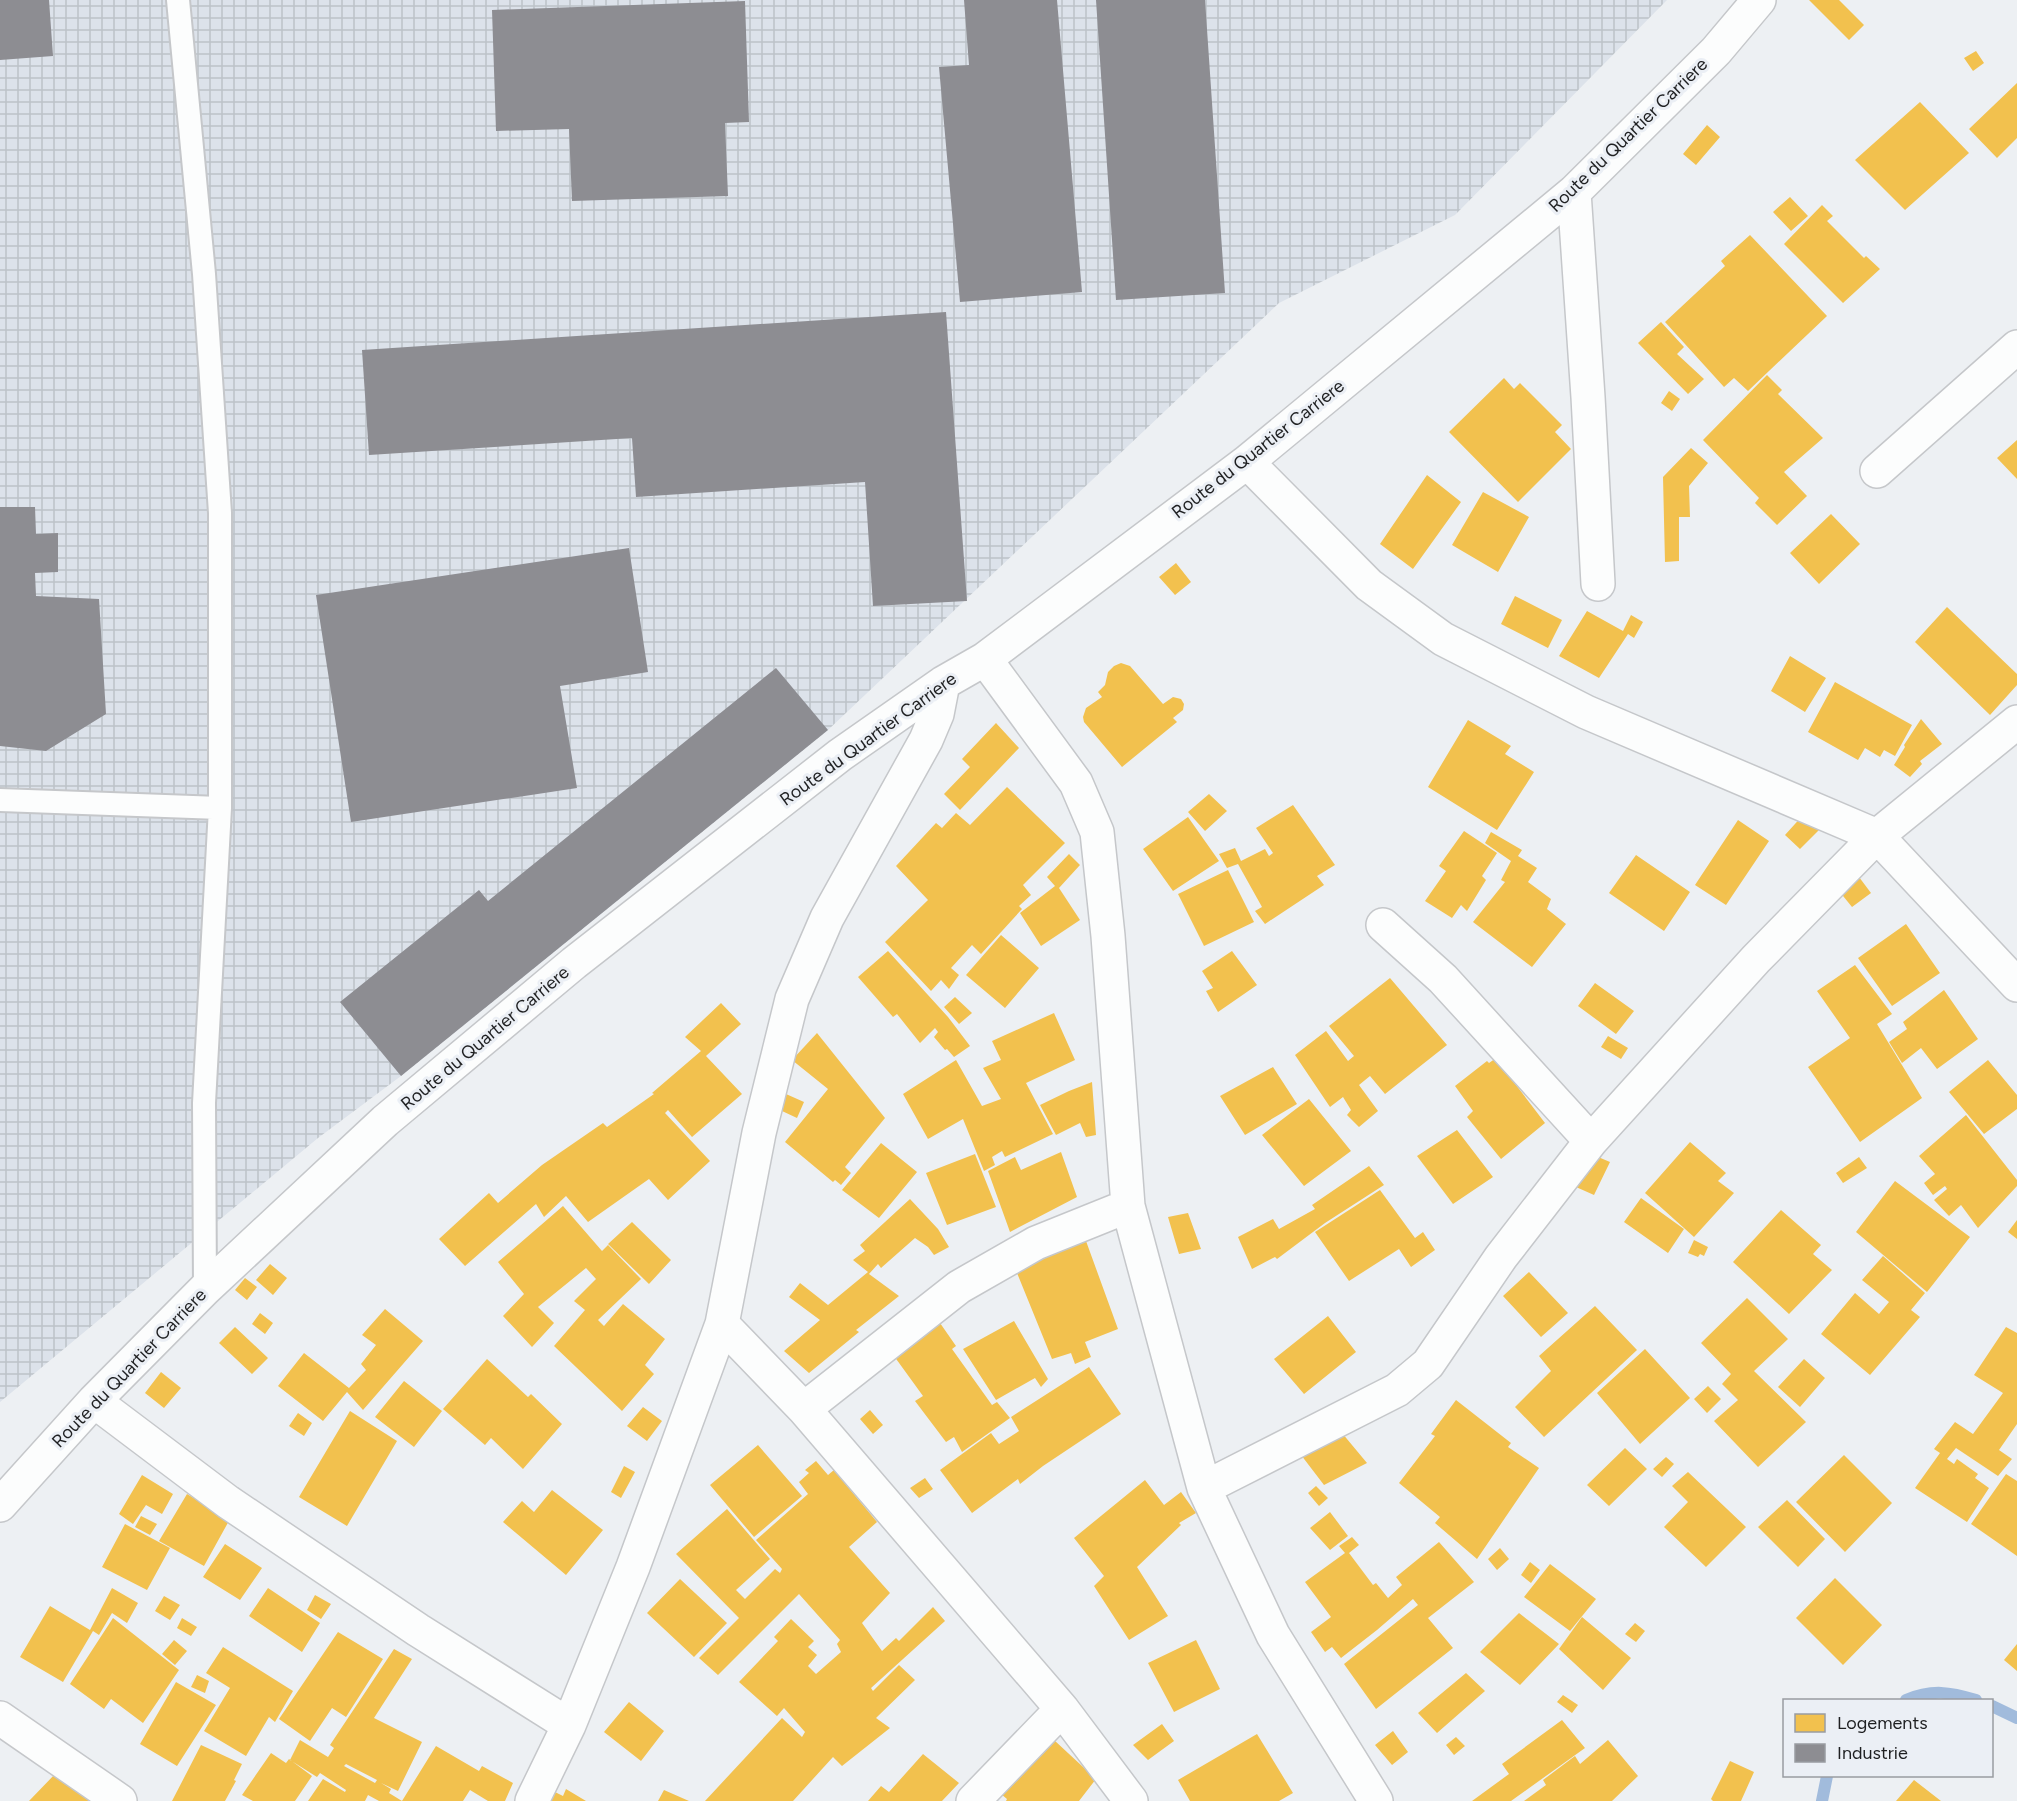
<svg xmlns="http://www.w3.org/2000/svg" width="2017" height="1801" font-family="Figtree,sans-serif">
<defs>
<pattern id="industrial-grid" width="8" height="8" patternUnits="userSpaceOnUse" patternTransform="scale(1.5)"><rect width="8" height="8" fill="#dce2ea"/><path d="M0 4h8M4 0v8" fill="none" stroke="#bcc2c8"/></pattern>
</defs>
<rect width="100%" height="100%" fill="#edf0f3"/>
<!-- industrial -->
<path fill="url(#industrial-grid)" d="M0 0H1667L1455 215 1279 303 828 730 401 1076 318 1138 0 1402Z"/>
<!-- homes -->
<path fill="#f2c14e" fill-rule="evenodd" d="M1809 0H1839L1864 25 1849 40Z
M1976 51 1984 63 1973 71 1964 58Z
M2017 83V138L1997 158 1969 129Z
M1920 102 1969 153 1905 210 1855 160Z
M1707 125 1720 137 1696 165 1683 154Z
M1790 197 1808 216 1791 231 1773 212Z
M1822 205 1833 216 1827 221 1864 258 1866 256 1880 269 1843 303 1784 244Z
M1750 235 1827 316 1748 391 1734 378 1724 387 1665 322 1725 266 1721 261Z
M1661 322 1684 347 1677 354 1704 379 1688 394 1638 343Z
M1767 375 1782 390 1778 394 1823 438 1784 472 1807 496 1777 525 1755 503 1759 498 1703 440Z
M1504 378 1514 389 1520 383 1562 425 1555 432 1571 449 1518 502 1449 432Z
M1669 391 1680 399 1672 411 1661 403Z
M2017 440V479L1997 458Z
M1691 448 1708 463 1689 486 1690 517H1679V561L1665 562 1663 477Z
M1427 475 1461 502 1413 569 1380 544Z
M1483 492 1529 517 1498 572 1452 545Z
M1831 514 1860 544 1819 584 1790 553Z
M1176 563 1191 582 1175 595 1159 577Z
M1515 596 1562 620 1548 648 1501 624Z
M1947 607 2017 674V685L1990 715 1915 642Z
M1587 611 1623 631 1631 615 1643 622 1634 638 1628 634 1599 678 1559 656Z
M1790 656 1826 678 1805 712 1771 691Z
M1121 663 1130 666 1163 704 1173 697 1181 699 1184 704 1183 710 1173 718 1177 722 1122 767 1084 722 1083 717 1086 708 1102 697 1098 692 1105 685 1108 672 1114 666Z
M1835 682 1912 725 1895 756 1884 750 1880 757 1865 748 1858 760 1808 732Z
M1921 719 1942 744 1920 761 1922 764 1910 777 1894 765 1905 747 1904 745Z
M1468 720 1511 746 1505 754 1534 772 1497 830 1428 787Z
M996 723 1019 748 960 810 944 794 970 767 962 759Z
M1007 787 1065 843 1023 885 1031 895 1019 906 1022 909 981 954 972 945 951 968 959 975 949 989 941 980 931 991 885 942 928 900 896 866 936 823 942 828 956 813 970 825Z
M1209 794 1227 811 1205 831 1188 812Z
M1293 805 1335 865 1317 876 1324 885 1265 924 1255 911 1262 907 1238 864 1227 868 1219 854 1235 848 1241 861 1265 849 1269 856 1273 853 1256 828Z
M1804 814 1820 829 1800 849 1785 835Z
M1188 817 1219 861 1173 891 1143 849Z
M1738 820 1769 841 1726 905 1695 885Z
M1464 831 1497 853 1482 876 1486 880 1467 911 1461 905 1452 918 1425 901 1446 871 1439 866Z
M1491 832 1522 850 1518 856 1537 868 1528 882 1551 899 1547 909 1566 924 1532 967 1473 922 1505 882 1501 880 1511 861 1485 843Z
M1069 854 1080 865 1059 888 1080 920 1041 946 1020 913 1055 886 1047 877Z
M1636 855 1690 892 1664 931 1609 893Z
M1228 870 1254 922 1204 946 1178 894Z
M1859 877 1871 893 1852 907 1839 891Z
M1906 924 1940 973 1892 1006 1858 958Z
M1001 935 1039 968 1005 1008 966 975Z
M888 951 948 1017 970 1046 954 1057 947 1049 945 1050 934 1037 938 1032 935 1028 920 1043 897 1014 893 1017 858 977Z
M1232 951 1257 985 1218 1012 1206 991 1213 988 1202 971Z
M1855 965 1892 1014 1877 1024 1922 1098 1860 1142 1808 1067 1850 1038 1817 991Z
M1390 978 1447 1045 1385 1094 1370 1076 1359 1085 1378 1111 1359 1127 1347 1115 1351 1110 1343 1097 1330 1107 1295 1055 1326 1031 1348 1061 1354 1056 1329 1026Z
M1595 983 1634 1011 1616 1034 1578 1006Z
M1944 990 1978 1039 1937 1069 1921 1048 1902 1063 1889 1042 1907 1029 1903 1022Z
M955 997 972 1013 959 1024 944 1007Z
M721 1003 741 1024 706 1056 742 1094 692 1137 668 1110 665 1113 710 1161 668 1200 649 1179 588 1222 566 1196 544 1217 536 1204 465 1266 439 1239 489 1193 498 1203 542 1165 603 1123 607 1127 654 1094 652 1093 701 1051 685 1037Z
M1054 1013 1075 1060 1026 1083 1053 1134 1005 1157 1002 1151 992 1157 995 1165 984 1171 963 1119 928 1139 903 1094 956 1060 982 1106 1001 1099 983 1068 1001 1060 992 1041Z
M817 1033 885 1118 845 1167 851 1173 841 1185 835 1180 833 1182 785 1142 828 1089 792 1060Z
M1608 1036 1628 1048 1621 1059 1601 1047Z
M1499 1056 1517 1079 1513 1081 1545 1123 1501 1159 1467 1117 1473 1111 1455 1086 1487 1061 1489 1063Z
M1988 1060 2017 1095V1109L1984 1134 1949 1092Z
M1273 1067 1297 1104 1245 1135 1220 1096Z
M1092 1082 1096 1135 1086 1137 1080 1123 1056 1135 1040 1105 1069 1091Z
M786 1094 804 1102 797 1118 782 1111Z
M1309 1099 1351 1151 1304 1186 1262 1135Z
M1966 1115 2017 1180V1186L1978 1228 1961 1205 1949 1216 1934 1200 1947 1189 1945 1186 1933 1195 1924 1183 1935 1174 1919 1156Z
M1457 1130 1493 1177 1453 1204 1417 1156Z
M1690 1142 1726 1173 1718 1181 1734 1193 1694 1237 1645 1193Z
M881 1143 917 1172 879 1218 842 1190Z
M1061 1152 1077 1197 1010 1232 988 1171 1015 1157 1021 1170Z
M975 1154 996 1207 947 1225 926 1173Z
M1591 1154 1610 1162 1594 1195 1576 1187Z
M1859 1157 1867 1168 1843 1183 1836 1173Z
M1369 1166 1384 1185 1325 1223 1277 1259 1275 1257 1252 1269 1238 1237 1273 1219 1279 1229 1315 1209 1312 1205Z
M1895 1181 1970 1237 1927 1292 1856 1232Z
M1380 1190 1415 1238 1423 1232 1435 1250 1411 1267 1399 1249 1349 1281 1315 1232Z
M1641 1198 1684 1229 1668 1253 1624 1222Z
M910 1199 938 1229 949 1247 934 1255 928 1247 915 1238 881 1268 878 1264 869 1274 899 1296 856 1330 859 1332 809 1373 784 1351 820 1320 789 1297 800 1283 828 1305 868 1272 853 1260 865 1251 860 1245Z
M563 1206 602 1251 608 1245 641 1279 598 1320 604 1326 623 1304 665 1339 645 1365 654 1374 622 1411 554 1346 585 1310 574 1301 596 1279 586 1268 538 1307 554 1323 532 1347 503 1316 524 1294 498 1262Z
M1781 1210 1821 1245 1813 1254 1832 1270 1789 1314 1733 1262Z
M1188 1213 1201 1249 1179 1254 1168 1217Z
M2017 1220V1239L2008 1232Z
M632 1222 671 1260 649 1284 608 1244Z
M1694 1240 1708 1247 1704 1256 1700 1254 1698 1257 1688 1253Z
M1086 1241 1118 1329 1085 1342 1091 1357 1075 1364 1071 1353 1052 1359 1015 1268Z
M1883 1256 1925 1293 1911 1310 1920 1317 1870 1375 1821 1334 1855 1293 1879 1314 1889 1302 1862 1280Z
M270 1264 287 1278 273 1295 256 1280Z
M1529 1272 1568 1313 1541 1337 1503 1296Z
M245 1278 257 1287 247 1300 235 1290Z
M1747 1298 1788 1339 1754 1371 1806 1422 1758 1467 1714 1421 1738 1400 1722 1384 1731 1374 1701 1343Z
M1595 1306 1637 1350 1544 1437 1515 1407 1551 1371 1539 1356Z
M385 1309 423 1341 363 1410 347 1392 323 1421 278 1386 304 1353 349 1388 366 1370 361 1364 376 1345 362 1335Z
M260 1313 273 1323 265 1334 252 1324Z
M1328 1316 1356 1352 1304 1394 1274 1359Z
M1014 1321 1048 1379 1041 1387 1035 1378 996 1400 963 1349Z
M940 1323 956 1346 952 1349 992 1405 997 1402 1010 1418 962 1452 954 1437 946 1442 915 1401 923 1396 894 1356Z
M235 1327 268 1358 252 1374 219 1343Z
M2006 1327 2017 1333V1424L1999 1450 2012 1459 1998 1476 1956 1448 1947 1459 1954 1464 1957 1459 1978 1474 1975 1478 1989 1488 1967 1522 1915 1488 1940 1453 1934 1449 1955 1422 1973 1434 2003 1393 1974 1375Z
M1645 1349 1690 1398 1640 1444 1597 1393Z
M487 1359 528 1397 531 1394 562 1424 523 1469 491 1438 485 1445 443 1409Z
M1804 1359 1825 1378 1800 1407 1778 1387Z
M1089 1367 1121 1414 1043 1466 1020 1484 1018 1479 972 1513 940 1470 991 1433 999 1444 1019 1431 1011 1417Z
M161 1372 181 1388 164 1408 145 1393Z
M404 1381 442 1411 414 1447 375 1417Z
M1708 1386 1721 1399 1707 1413 1694 1399Z
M1456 1400 1511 1443 1508 1447 1539 1468 1477 1559 1435 1523 1440 1517 1399 1483 1435 1436 1431 1434Z
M643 1407 662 1421 647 1441 627 1426Z
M870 1410 883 1425 873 1434 860 1419Z
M350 1411 397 1441 347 1526 299 1497Z
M298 1413 312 1423 304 1436 289 1426Z
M1342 1433 1367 1463 1324 1485 1298 1451Z
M758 1445 802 1496 754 1537 710 1485Z
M1625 1448 1647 1469 1609 1506 1587 1485Z
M1844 1455 1892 1503 1845 1552 1796 1502Z
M1666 1457 1674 1464 1662 1477 1653 1469Z
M816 1461 828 1475 834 1470 877 1522 849 1547 890 1593 862 1623 882 1651 896 1638 899 1641 933 1607 945 1621 871 1688 873 1691 899 1665 915 1680 876 1718 890 1728 842 1766 833 1757 793 1801H705L782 1718 802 1737 805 1732 784 1708 777 1716 739 1682 778 1641 774 1637 791 1619 814 1641 808 1647 817 1655 808 1666 816 1674 841 1652 837 1644 840 1640 799 1594 718 1675 699 1658 739 1618 676 1554 727 1509 770 1559 736 1590 745 1599 775 1569 780 1573 782 1569 756 1540 808 1494 799 1482 809 1473 805 1470Z
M624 1466 635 1472 621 1498 611 1492Z
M1688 1472 1746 1527 1706 1567 1664 1527 1688 1502 1672 1486Z
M2006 1474 2017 1481V1556L1971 1524Z
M142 1475 173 1494 162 1514 146 1505 133 1524 119 1514Z
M925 1478 933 1489 919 1498 910 1488Z
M1145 1480 1164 1505 1181 1492 1196 1513 1179 1523 1181 1525 1137 1567 1168 1616 1129 1640 1094 1586 1104 1576 1074 1538Z
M1316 1486 1328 1498 1319 1506 1308 1493Z
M552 1490 603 1530 566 1575 503 1522 522 1501 534 1512Z
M187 1494 230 1519 204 1566 159 1541Z
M1787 1500 1825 1539 1798 1567 1758 1527Z
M1330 1512 1348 1536 1330 1550 1310 1528Z
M141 1516 157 1524 150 1535 135 1527Z
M125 1524 170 1548 147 1590 102 1567Z
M1352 1537 1359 1545 1349 1553 1373 1585 1376 1583 1388 1598 1402 1585 1396 1577 1439 1542 1474 1582 1428 1618 1453 1648 1376 1709 1344 1664 1418 1605 1413 1599 1377 1630 1341 1658 1332 1647 1325 1652 1311 1632 1331 1617 1305 1582 1345 1553 1339 1546Z
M225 1544 262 1568 240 1600 203 1577Z
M1500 1548 1509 1559 1497 1570 1488 1559Z
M1530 1562 1540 1570 1531 1583 1521 1575Z
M1550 1564 1596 1599 1570 1631 1524 1597Z
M1835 1578 1882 1625 1843 1665 1796 1618Z
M680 1579 727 1623 694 1657 647 1613Z
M112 1588 138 1603 127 1623 112 1613 99 1635 93 1631 63 1682 20 1657 50 1606 90 1630Z
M268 1588 320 1623 302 1652 249 1616Z
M315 1595 331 1604 321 1619 307 1610Z
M164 1596 180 1605 170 1620 155 1611Z
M1519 1613 1559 1644 1520 1685 1480 1652Z
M1582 1617 1631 1658 1603 1690 1559 1649Z
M113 1618 179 1670 143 1723 111 1699 104 1709 70 1684Z
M182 1618 197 1627 191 1636 177 1628Z
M1635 1623 1645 1631 1636 1642 1625 1634Z
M338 1632 383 1659 346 1717 332 1708 310 1741 279 1719Z
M174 1640 187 1651 175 1665 162 1654Z
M1196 1640 1220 1689 1174 1712 1148 1663Z
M2017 1644V1671L2004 1660Z
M223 1647 293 1691 275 1722 269 1717 246 1756 204 1731 230 1688 206 1673Z
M394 1649 412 1659 374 1718 422 1742 398 1791 381 1783 391 1789 389 1793 402 1801H379L368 1795 365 1801H308L323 1779 345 1792 346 1790 320 1773 317 1777 290 1760 300 1740 328 1757 334 1748 330 1745ZM346 1764 377 1780 375 1783 344 1766Z
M1466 1673 1485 1691 1437 1733 1418 1713Z
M197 1675 209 1681 205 1693 191 1687Z
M176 1682 216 1705 177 1766 140 1744Z
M1563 1695 1578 1705 1572 1713 1557 1702Z
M629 1702 664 1731 641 1761 604 1732Z
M1562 1720 1585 1748 1511 1801H1472L1509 1774 1502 1764Z
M1162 1724 1174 1741 1148 1760 1133 1745Z
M1393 1731 1408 1752 1392 1765 1375 1745Z
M1257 1734 1293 1793 1279 1801H1190L1178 1780Z
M1456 1737 1465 1746 1454 1755 1446 1745Z
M1054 1740 1096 1779 1079 1801H1006L1007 1799 1001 1794Z
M1608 1740 1638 1776 1612 1801H1524L1546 1785 1543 1780 1575 1756 1580 1764Z
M201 1745 242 1764 234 1780 236 1781 225 1801H172Z
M436 1746 479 1771 482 1766 513 1783 505 1801H488L470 1790 463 1801H402Z
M271 1753 286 1763 289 1759 312 1776 295 1801H253L242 1795Z
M923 1754 959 1783 942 1801H868L881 1786 889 1792Z
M1730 1761 1754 1772 1741 1801H1713L1711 1799Z
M56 1773 90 1799 88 1801H29Z
M1914 1780 1941 1801H1896Z
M566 1789 586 1801H548L553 1791 563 1796Z
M664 1790 689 1801H658Z"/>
<!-- industry -->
<path fill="#8d8d92" d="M0 0H49L53 56 0 60Z
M964 0H1057L1082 292 960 302 939 67 969 65Z
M1096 0H1205L1225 293 1116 300Z
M745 1 749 122 725 123 728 196 572 201 569 129 496 131 492 10Z
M946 312 967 601 873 606 865 482 636 497 632 438 369 455 362 350Z
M0 507H35L36 534 58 533V572L35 573 36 596 99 599 106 714 46 751 0 746Z
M629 548 648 672 560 686 577 788 351 822 316 595Z
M776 668 828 730 401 1076 340 1002 479 890 488 901Z"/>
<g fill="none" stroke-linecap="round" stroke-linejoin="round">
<!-- stream -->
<path stroke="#a1bbdc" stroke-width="12" d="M1906 1700C1932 1689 1950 1692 1976 1700
M1992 1706 2017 1718
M1822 1801 1827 1776"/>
<defs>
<path id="service" d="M178 0 204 274 220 513V808L204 1103 205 1289
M0 800 220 808"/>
<path id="minor" d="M1574 192 1588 397 1598 584
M1247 462 1369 585 1443 639 1586 712 1877 836 2017 985
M1877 471 2017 347
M985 659 1076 783 1097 832 1108 936 1128 1206 1204 1488 1273 1635 1376 1801
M1383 925 1443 979 1591 1141
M722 1324 804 1409 1062 1709 1131 1801
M94 1401 228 1502 418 1630 569 1725
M804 1409 959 1287 1036 1243 1128 1206
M1204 1488 1397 1390 1428 1364 1501 1257 1591 1141 1756 959 1877 836 2017 722
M0 1505 94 1401 205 1289 385 1121 574 963 840 755 943 683 985 659 1247 462 1574 192 1716 51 1759 0
M0 1718 120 1801
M532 1801 569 1725 633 1567 722 1324 759 1133 792 999 827 918 926 740 937 714 943 683
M973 1801 1062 1709"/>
</defs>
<!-- service casing -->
<use href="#service" stroke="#c5c7ca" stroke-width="26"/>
<!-- minor casing -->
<use href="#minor" stroke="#c5c7ca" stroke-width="36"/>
<!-- service -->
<use href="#service" stroke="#fcfdfd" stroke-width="22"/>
<!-- minor -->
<use href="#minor" stroke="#fcfdfd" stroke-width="33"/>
</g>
<g text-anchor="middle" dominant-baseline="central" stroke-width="6" stroke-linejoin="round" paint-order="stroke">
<!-- street labels -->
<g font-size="18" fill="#1f2022" stroke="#ebeff5">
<text transform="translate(1628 135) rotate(-44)">Route du Quartier Carriere</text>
<text transform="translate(1258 449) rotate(-38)">Route du Quartier Carriere</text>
<text transform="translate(868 739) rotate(-36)">Route du Quartier Carriere</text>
<text transform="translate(485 1038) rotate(-40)">Route du Quartier Carriere</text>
<text transform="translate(129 1368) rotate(-46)">Route du Quartier Carriere</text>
</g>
</g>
<!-- legend -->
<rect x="1783" y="1699" width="210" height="78" fill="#ebeff5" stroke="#999ca1" stroke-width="1.5"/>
<rect x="1795" y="1714" width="30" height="18" fill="#f2c14e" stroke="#999ca1" stroke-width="1.5"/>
<text x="1837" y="1729" font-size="18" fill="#1f2022">Logements</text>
<rect x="1795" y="1744" width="30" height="18" fill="#8d8d92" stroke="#999ca1" stroke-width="1.5"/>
<text x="1837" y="1759" font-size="18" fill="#1f2022">Industrie</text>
</svg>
